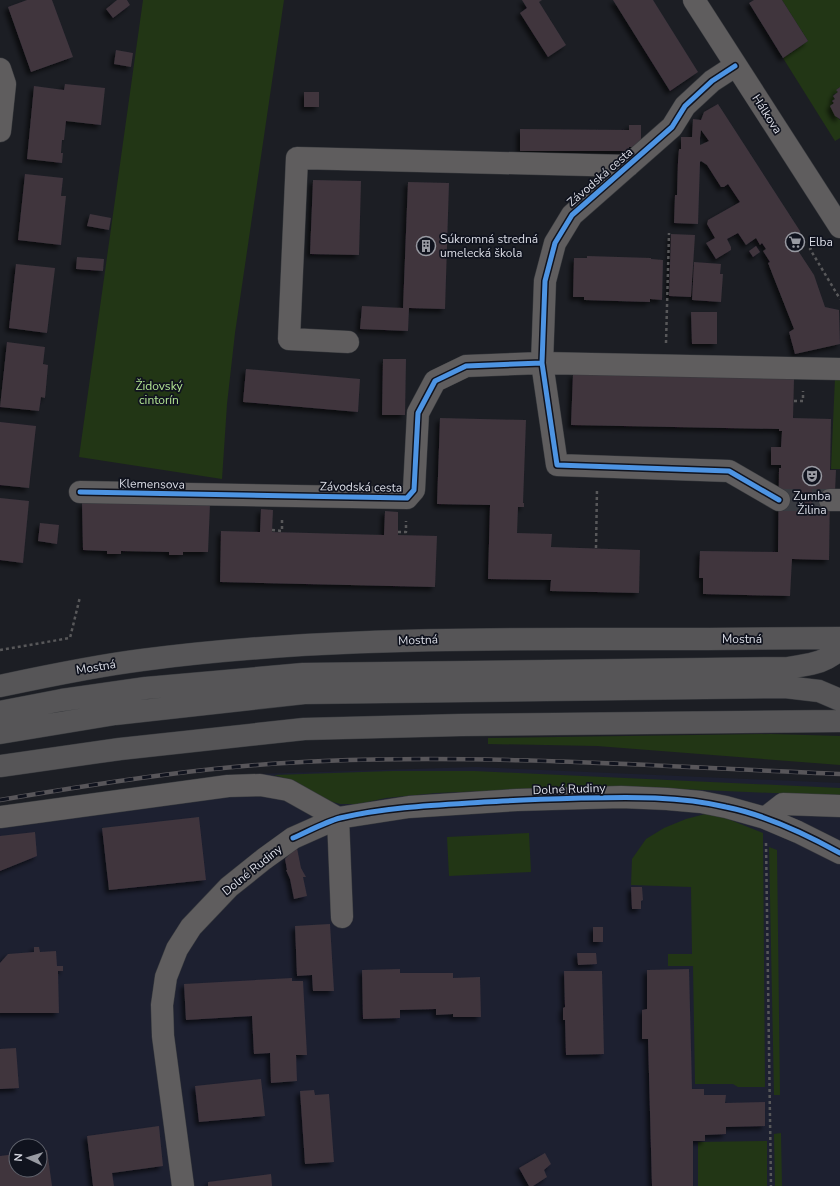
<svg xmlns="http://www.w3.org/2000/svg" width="840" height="1186" font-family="'Nunito Sans',sans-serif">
<defs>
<filter id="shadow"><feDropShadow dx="-3.5" dy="3.5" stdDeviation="2" flood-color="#0009"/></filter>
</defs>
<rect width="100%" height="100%" fill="#1c1e24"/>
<!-- built -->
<path fill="#1d2030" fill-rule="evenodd" d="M476 767 840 783V1186H0V814L256 774ZM16 1146H40V1170H16Z"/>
<!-- green -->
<path fill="#223615" d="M143 0H284L235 333 227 404 222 479 79 457Z
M782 0H840V87L836 90 838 92 833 95 835 99 832 101 834 103V114L840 120V138L835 141 783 58 808 41Z
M835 378H840V469H831Z
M771 734 840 736V765L597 746 488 744V738Z
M392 771H475L840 788V796L612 786 436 793 386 798 358 804H340L323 799 295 781 274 775Z
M709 813 723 817 763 833 765 1087H738L733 1084H695L693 966H668V954H692L691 887 631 885 632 859 646 839 664 828 686 819Z
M529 833 531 872 449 876 447 837Z
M769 847 777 850 780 1095H774Z
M781 1133 782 1186H775L774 1134Z
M767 1141V1186H698V1142Z"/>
<!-- building -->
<path fill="#3f353e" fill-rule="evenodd" filter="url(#shadow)" d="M27 0H52L73 57 31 72 8 7Z
M117 0H127L130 5 113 18 106 9Z
M522 0H542L539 2 566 45 548 57 520 13 527 8Z
M613 0H653L698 72 670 91Z
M754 0H782L808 41 783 58 749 3Z
M116 50 133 53 131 67 114 64Z
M65 84 105 88 101 125 66 121 64 140H62L61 153H63L62 163 27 159 34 86 64 90Z
M840 87V119L835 116 830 106 834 103 832 101 835 99 833 96 838 92 836 90Z
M304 92H319V107H304Z
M718 104 800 231 802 242 795 246 814 275 825 307 839 310 840 344 795 354 789 332 794 329 768 263 770 262 763 251 766 249 762 243 760 245 756 238 746 245 738 233 727 239 731 247V250L716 259 706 243 715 238 707 224 708 220 740 202 728 184 724 187H721L707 165 701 161 700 162 698 224 674 223 675 195H677L678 161 679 149H681V137H692L693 119 701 120 704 112ZM701 130 709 141 700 145V138Z
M629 125H641V147H629V151H520V129L629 130Z
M25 174 63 178 61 196H66L61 245 18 240Z
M313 180 361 181 359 255 310 254Z
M408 182 449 183 445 309 409 308 408 331 360 329 362 306 403 308Z
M90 214 111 218 109 230 87 226Z
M671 234 695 235 691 297 669 296Z
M756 246 760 252 753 257 749 251Z
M587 256 651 258V259L663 260 662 300 650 299V302L584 300V297H573L574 258H587Z
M77 257 104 259 103 271 76 269Z
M694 262 721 264 720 274H723L721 302 692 300Z
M16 264 55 268 47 333 9 328Z
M691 312H717V344H692Z
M7 342 45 347 43 364 48 365 45 398 41 397 39 411 0 407Z
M383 359H406L405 415H382Z
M651 367 650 376 794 379 793 418 831 419 830 470H836L835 492H830L829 560 792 559 790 596 703 594V578H699L700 551 778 552 779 468H781V465H771V447H781L782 431H779V429L571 425 573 374Z
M246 369 360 379 358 412 243 402Z
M440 418 526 420 523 503H524V507H518L517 533 552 534 551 547 640 550 639 593 550 591 551 580 488 579 490 505 437 504Z
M0 422 36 426 29 488 0 485Z
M0 498 29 501 23 563 0 560Z
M82 503 210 504 208 552H183V555H169V552L121 551V554H107V551L83 550Z
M261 509 273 510 272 532 384 535 385 511 398 512V535L437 536 435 587 220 582 221 531 260 532Z
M40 523 59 525 57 544 38 541Z
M199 817 206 880 109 890 102 828Z
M35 832 37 856 0 871V836Z
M297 848 301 868 306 877H303L307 896 294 899 290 879 286 870H287L285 859 294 849Z
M631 887H642L643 900 641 901V909H632Z
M330 924 334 991H313L312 975 297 976 295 926Z
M593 927H603V942H593Z
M34 947H39L40 952 56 951 57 966H63V971H58L59 1013H0V963L8 954 34 952Z
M577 953H596L597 964 578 965Z
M400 969V973H453V978L480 977 481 1017H453V1014L436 1015V1009L400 1010V1018L363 1019 362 970Z
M689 969 692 1089H704V1095H726L725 1103 765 1102V1126L726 1127V1134L705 1135V1141H693V1186H652L648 1039H642V1010L647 1009V970Z
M564 971H602L604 1054 566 1055 565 1020H563V1008L565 1007Z
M292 978V981H303L307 1055H296L297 1081 271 1083 270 1053 254 1054 252 1016 186 1020 184 984Z
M16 1048 19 1088 0 1089V1049Z
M261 1079 265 1116 199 1122 195 1086Z
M314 1090 315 1095 329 1094 334 1162 305 1164 300 1091Z
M159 1126 163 1166 112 1173 114 1186H93L87 1136Z
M47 1150 52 1186H0V1156L16 1154V1170H40V1151Z
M545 1153 551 1164 544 1170 547 1177 533 1186H529L519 1168Z
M271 1174 272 1186H208V1182Z"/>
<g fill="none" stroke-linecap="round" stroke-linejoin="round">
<!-- minor-tunnel -->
<path stroke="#393b41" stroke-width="22" stroke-dasharray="22 11" stroke-linecap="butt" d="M779 500H830"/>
<defs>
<path id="minor" d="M694 0 840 227
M735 66 712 81 685 106 672 127 572 215 555 243 545 281 542 363 557 465 729 471 779 500
M0 69 5 84 0 131
M348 342 289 339 297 158 628 166
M80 492 407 498 414 490 418 413 435 381 466 366 542 363 840 369
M830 500H840
M0 817 228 786 260 785 288 790 338 818 342 917
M765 818 783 804 840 806
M183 1186 163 1036 162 1005 166 977 177 949 191 927 229 887 264 859 293 838 338 818 409 807 517 800 621 797 667 799 701 802 726 807 765 818 798 832 840 853"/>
<path id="major" d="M0 686C47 676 94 666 142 660 286 641 432 639 577 639 665 639 752 639 840 638
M0 712 62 700 146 688 303 674 788 668C809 664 824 664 840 649
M0 733 115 714 304 693 785 687 819 691 840 700
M0 766 120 749 304 729 461 725 840 721"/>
</defs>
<!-- minor casing -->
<use href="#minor" stroke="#383a3e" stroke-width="23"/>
<!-- major casing -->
<use href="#major" stroke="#383a3e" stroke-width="23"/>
<!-- path -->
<path stroke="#58585a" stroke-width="2.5" stroke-dasharray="3 3" stroke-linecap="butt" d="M822 242 810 249 840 299
M666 343 669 233
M794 401H803V391
M272 530 282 531V519
M398 532H406V521
M596 548 597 489
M0 650 70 638 80 597
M766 843 771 1186"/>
<!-- minor -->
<use href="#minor" stroke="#5f5d5e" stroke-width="22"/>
<!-- major -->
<use href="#major" stroke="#565557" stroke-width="22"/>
<defs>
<path id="rail" d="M0 800C107 782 215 765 324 761 496 754 668 767 840 774"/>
</defs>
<!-- rail casing -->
<use href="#rail" stroke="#58565a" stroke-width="4.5"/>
<!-- rail -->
<use href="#rail" stroke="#10131e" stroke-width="3" stroke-dasharray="9" stroke-linecap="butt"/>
<defs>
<path id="cycleway" d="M735 66 712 81 685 106 672 127 572 215 555 243 545 281 542 363 557 465 729 471 779 500
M80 492 407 498 414 490 418 413 435 381 466 366 542 363
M293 838C307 832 325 822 340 818 387 807 436 805 484 802 517 800 551 799 584 798 631 797 679 796 726 807 766 815 804 833 840 853"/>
</defs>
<!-- cycleway casing -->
<use href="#cycleway" stroke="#10131e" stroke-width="8"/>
<!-- cycleway -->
<use href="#cycleway" stroke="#4d94e3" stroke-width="5"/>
</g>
<!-- icons -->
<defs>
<symbol id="supermarket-ring" viewBox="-11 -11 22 22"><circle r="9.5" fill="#10131e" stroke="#989aa2" stroke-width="1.5"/><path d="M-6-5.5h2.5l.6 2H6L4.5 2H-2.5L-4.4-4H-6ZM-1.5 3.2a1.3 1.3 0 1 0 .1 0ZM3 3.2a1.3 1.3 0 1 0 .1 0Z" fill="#989aa2"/></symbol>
<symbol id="building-ring" viewBox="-11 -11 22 22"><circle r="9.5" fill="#10131e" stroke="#989aa2" stroke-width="1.5"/><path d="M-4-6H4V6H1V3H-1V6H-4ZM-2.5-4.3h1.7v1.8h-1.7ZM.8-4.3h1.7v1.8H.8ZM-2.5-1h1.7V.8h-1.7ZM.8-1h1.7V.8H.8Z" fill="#989aa2"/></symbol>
<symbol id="theatre-ring" viewBox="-11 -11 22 22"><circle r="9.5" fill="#10131e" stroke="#989aa2" stroke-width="1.5"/><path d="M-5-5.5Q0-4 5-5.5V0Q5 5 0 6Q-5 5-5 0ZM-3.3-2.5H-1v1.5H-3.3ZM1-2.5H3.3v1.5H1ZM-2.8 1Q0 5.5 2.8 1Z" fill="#989aa2"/></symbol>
</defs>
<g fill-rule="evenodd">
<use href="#supermarket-ring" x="784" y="231" width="22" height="22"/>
<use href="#building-ring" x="415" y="235" width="22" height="22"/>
<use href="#theatre-ring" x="801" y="465" width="22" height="22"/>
</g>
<g text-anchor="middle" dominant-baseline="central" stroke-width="3.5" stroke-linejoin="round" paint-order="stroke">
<!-- street labels -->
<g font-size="12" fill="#dbdde6" stroke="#10131e">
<text transform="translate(767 114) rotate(57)">Hálkova</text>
<text transform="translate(600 177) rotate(-41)">Závodská cesta</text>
<text transform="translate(152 484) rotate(1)">Klemensova</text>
<text transform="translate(361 487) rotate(1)">Závodská cesta</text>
<text x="742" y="639">Mostná</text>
<text transform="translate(418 640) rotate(-2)">Mostná</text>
<text transform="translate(96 667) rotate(-9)">Mostná</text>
<text transform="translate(569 789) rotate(-2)">Dolné Rudiny</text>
<text transform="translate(252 870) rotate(-39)">Dolné Rudiny</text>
</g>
<!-- poi labels -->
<g font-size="12" fill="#dbdde6" stroke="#10131e" text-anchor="start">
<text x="440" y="239">Súkromná stredná<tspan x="440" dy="14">umelecká škola</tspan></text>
<text x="809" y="242">Elba</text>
<text x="812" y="496" text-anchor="middle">Zumba<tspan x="812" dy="14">Žilina</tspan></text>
</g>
<!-- park labels -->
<g font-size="12" fill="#b1e392" stroke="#10131e">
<text x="159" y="386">Židovský<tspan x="159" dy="14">cintorín</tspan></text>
</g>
</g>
<!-- north arrow -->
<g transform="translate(28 1158) rotate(274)"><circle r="19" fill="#10131e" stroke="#61646e"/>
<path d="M0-3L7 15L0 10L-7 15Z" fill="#989aa2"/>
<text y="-6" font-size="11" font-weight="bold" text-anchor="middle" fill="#dbdde6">N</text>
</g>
</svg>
